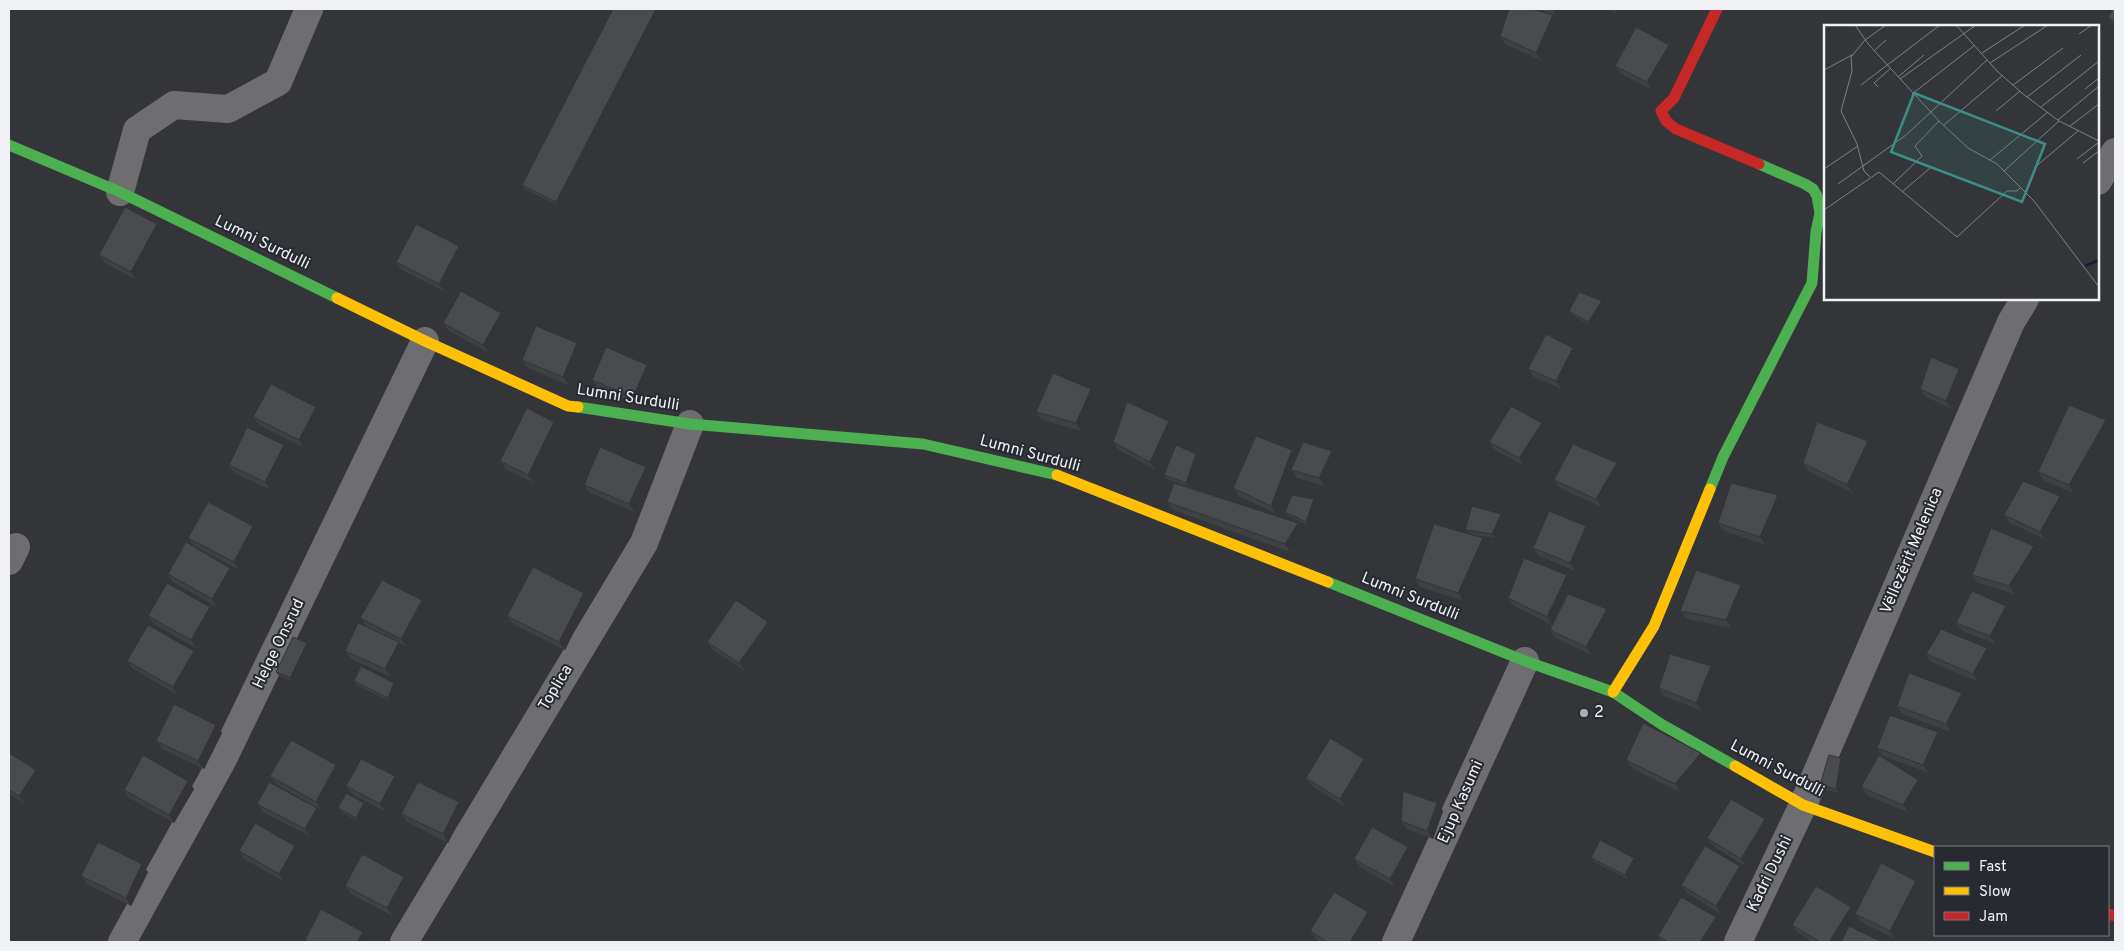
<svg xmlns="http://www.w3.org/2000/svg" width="2124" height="951" font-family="Overpass,sans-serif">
<rect width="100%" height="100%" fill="#333539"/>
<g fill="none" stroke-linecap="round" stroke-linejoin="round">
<!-- street -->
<path stroke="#6e6e70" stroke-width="28" d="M2098 181 2115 152
M120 192 137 130 174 105 228 109 278 82 309 9
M9 561 16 547
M122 942 222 761 425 341
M404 942 644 543 690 424
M1396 942 1525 661
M1738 942 1803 805 2011 322 2025 299"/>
<!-- fast -->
<path stroke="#4caf50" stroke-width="11" d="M9 145 120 192 337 298
M578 407 690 424 923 444 1057 475
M1710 489 1723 457 1812 283 1816 232 1820 213 1817 196 1813 189 1805 184 1759 164
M1328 582 1525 661 1613 692 1661 724 1735 766"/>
<!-- slow -->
<path stroke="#ffc107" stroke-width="11" d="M337 298 425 341 568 406 578 407
M1057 475 1328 582
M1613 692 1654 626 1710 489
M1735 766 1803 805 1935 852"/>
<!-- jam -->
<path stroke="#c62828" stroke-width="11" d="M1717 9 1674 98 1661 111 1666 121 1676 129 1759 164
M2108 914 2115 916"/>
</g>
<!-- wall -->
<path fill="#3f4043" d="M613 9H661L559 206 525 189 522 185Z
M1538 9H1561L1557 16Z
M1606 9H1620L1617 13Z
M2115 9V26L2114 25 2108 17Z
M1553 15 1558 23 1542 61 1505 44 1500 36Z
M1669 45 1675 53 1653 90 1621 74 1615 66Z
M162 232 136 280 105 263 99 255Z
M464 254 445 292 402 270 396 262Z
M1605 305 1591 326 1572 315 1569 311Z
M507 321 489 353 449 331 443 323Z
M577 343 583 351 569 385 528 368 522 360Z
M1573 348 1579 356 1562 389 1534 377 1528 369Z
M647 365 653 373 639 405 598 388 592 380Z
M1959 369 1964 377 1952 409 1926 397 1920 389Z
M1091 389 1097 397 1081 431 1042 420 1036 412Z
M316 407 321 415 304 448 259 425 253 417Z
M2106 420 2111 428 2074 493 2043 480 2038 472Z
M1169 421 1174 429 1156 470 1119 450 1113 442Z
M560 430 534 483 506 469 500 461Z
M1548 431 1525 466 1495 450 1489 442Z
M1868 441 1874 449 1853 493 1808 471 1803 463Z
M1332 451 1338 459 1325 486 1297 478 1293 472 1277 514 1239 496 1233 488 1297 457Z
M289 453 271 490 234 473 229 465Z
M1199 458 1188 487 1167 479 1164 475Z
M646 467 651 475 635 512 590 493 584 485Z
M1622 471 1602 507 1560 488 1554 480Z
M1778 495 1784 503 1766 545 1724 531 1718 523Z
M2060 496 2066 504 2046 540 2010 523 2004 515Z
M1167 502 1304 531 1290 552 1173 510Z
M1317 503 1309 526 1288 516 1285 512Z
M1504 518 1495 538 1473 535 1483 538 1489 546 1464 601 1420 587 1415 579 1467 533 1465 530Z
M1586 526 1591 534 1576 571 1539 556 1533 548Z
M258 534 239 570 194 546 188 538Z
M2034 546 2040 554 2015 594 1978 583 1972 575Z
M230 568 235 576 217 607 173 582 168 574Z
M1567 575 1572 583 1559 612 1612 617 1592 655 1555 638 1550 630 1552 625 1514 606 1508 598Z
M1746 593 1732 628 1686 619 1680 611Z
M422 600 428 608 407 647 399 643 404 650 391 677 351 659 345 651 387 637 366 626 360 618Z
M589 601 565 650 513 624 507 616Z
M2006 606 2012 614 1996 644 1962 631 1956 623Z
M210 607 215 615 196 648 154 624 148 616Z
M768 622 773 630 745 671 713 650 707 642Z
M310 647 293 682 279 676 276 672Z
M1987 648 1992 656 1979 682 1931 662 1926 654Z
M199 659 178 695 133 669 127 661Z
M1716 674 1702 711 1664 696 1659 688Z
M354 681 397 687 391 702 357 685Z
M1962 693 1967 701 1951 732 1902 714 1897 706Z
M222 733 204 769 162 749 156 741Z
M1944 740 1929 773 1883 756 1877 748Z
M9 753 42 778 25 804 9 794Z
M1841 758 1844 762 1839 793 1823 789 1820 785Z
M1626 760 1707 761 1680 792 1632 768Z
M336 765 342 773 321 810 276 784 270 776Z
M1370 767 1346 807 1312 786 1306 778Z
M395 776 400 784 386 812 352 794 346 786Z
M188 781 194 789 174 823 129 798 124 790Z
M1861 787 1923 788 1909 813 1867 795Z
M459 802 464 810 448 843 407 822 401 814Z
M364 803 367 807 359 822 341 812 338 808Z
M1437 803 1443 811 1433 839 1407 829 1401 821Z
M257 804 323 816 311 837 263 812Z
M1765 819 1770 827 1747 867 1713 846 1707 838Z
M1408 847 1414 855 1395 887 1360 867 1354 859Z
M239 851 301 854 285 882 244 859Z
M1591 858 1637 862 1628 879 1594 862Z
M148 872 131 906 87 884 81 876Z
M1745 874 1721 914 1687 893 1681 885Z
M404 877 409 885 393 916 351 894 345 886Z
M1916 881 1921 889 1896 939 1861 922 1856 915 1839 942H1813L1798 933 1792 925 1855 913Z
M1716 917 1721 925 1711 942H1662L1658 936Z
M1374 920 1360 942H1320L1316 939 1310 931Z"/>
<!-- shaded-wall -->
<path fill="#333437" d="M656 9H661L559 206 556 202Z
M1553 9H1561L1557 16Z
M1614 9H1620L1617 13Z
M1553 15 1558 23 1542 61 1536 53Z
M1669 45 1675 53 1653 90 1647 82Z
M157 224 162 232 136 280 131 272Z
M459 246 464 254 445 292 439 284Z
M1602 301 1605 305 1591 326 1588 322Z
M501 313 507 321 489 353 483 345Z
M577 343 583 351 569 385 563 377Z
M1573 348 1579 356 1562 389 1556 381Z
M647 365 653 373 639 405 633 397Z
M1959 369 1964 377 1952 409 1946 401Z
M1091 389 1097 397 1081 431 1076 423Z
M316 407 321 415 304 448 299 440Z
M2106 420 2111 428 2074 493 2069 485Z
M1169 421 1174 429 1156 470 1150 462Z
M554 422 560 430 534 483 528 475Z
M1542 423 1548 431 1525 466 1519 458Z
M1868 441 1874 449 1853 493 1847 485Z
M284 445 289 453 271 490 265 482Z
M1292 450 1298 458 1291 470 1293 472 1277 514 1271 506Z
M1332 451 1338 459 1325 486 1319 478Z
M1196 454 1199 458 1188 487 1186 483Z
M1617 463 1622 471 1602 507 1596 499Z
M646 467 651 475 635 512 629 504Z
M1778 495 1784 503 1766 545 1760 537Z
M2060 496 2066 504 2046 540 2040 532Z
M1314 499 1317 503 1309 526 1306 522Z
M1501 514 1504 518 1495 538 1492 534Z
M1298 523 1304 531 1290 552 1285 544Z
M253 526 258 534 239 570 234 562Z
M1586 526 1591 534 1576 571 1570 563Z
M1483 538 1489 546 1464 601 1458 593Z
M2034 546 2040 554 2015 594 2009 586Z
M230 568 235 576 217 607 212 599Z
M1567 575 1572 583 1552 625 1547 617Z
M1741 585 1746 593 1732 628 1726 620Z
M584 593 589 601 565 650 559 642Z
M422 600 428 608 407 647 401 639Z
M2006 606 2012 614 1996 644 1990 636Z
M210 607 215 615 196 648 191 640Z
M1607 609 1612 617 1592 655 1586 647Z
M768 622 773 630 745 671 739 663Z
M399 642 404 650 391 677 385 669Z
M307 643 310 647 293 682 290 678Z
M1987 648 1992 656 1979 682 1973 674Z
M194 651 199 659 178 695 173 687Z
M1711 666 1716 674 1702 711 1696 703Z
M394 683 397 687 391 702 388 698Z
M1962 693 1967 701 1951 732 1946 724Z
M216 725 222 733 204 769 198 761Z
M1938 732 1944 740 1929 773 1923 765Z
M1701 753 1707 761 1680 792 1675 784Z
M1841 758 1844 762 1839 793 1836 789Z
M1364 759 1370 767 1346 807 1340 799Z
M336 765 342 773 321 810 316 802Z
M36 770 42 778 25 804 19 796Z
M395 776 400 784 386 812 380 804Z
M1918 780 1923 788 1909 813 1903 805Z
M188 781 194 789 174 823 169 815Z
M459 802 464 810 448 843 443 834Z
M364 803 367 807 359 822 356 818Z
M1437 803 1443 811 1433 839 1427 831Z
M317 808 323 816 311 837 305 829Z
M1765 819 1770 827 1747 867 1741 859Z
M295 846 301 854 285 882 279 874Z
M1408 847 1414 855 1395 887 1390 879Z
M1634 858 1637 862 1628 879 1625 875Z
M142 864 148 872 131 906 126 898Z
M1740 866 1745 874 1721 914 1716 906Z
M404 877 409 885 393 916 387 908Z
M1916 881 1921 889 1896 939 1890 931Z
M1851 907 1856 914H1855L1856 915 1839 942H1829Z
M1368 912 1374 920 1360 942H1350Z
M1716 917 1721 925 1711 942H1700Z
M363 932 368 940 367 942H357Z"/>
<!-- building -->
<path fill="#494b4e" stroke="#333437" d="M613 9H656L556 202 522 185Z
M1509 9H1532L1553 15 1536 53 1500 36Z
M2113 9H2115V22L2108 17Z
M1636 27 1669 45 1647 82 1615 66Z
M125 207 157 224 131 272 99 255Z
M416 224 459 246 439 284 396 262Z
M461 291 501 313 483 345 443 323Z
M1579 292 1602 301 1588 322 1569 311Z
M536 326 577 343 563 377 522 360Z
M1546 334 1573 348 1556 381 1528 369Z
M606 347 647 365 633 397 592 380Z
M1931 357 1959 369 1946 401 1920 389Z
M1053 373 1091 389 1076 423 1036 412Z
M271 384 316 407 299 440 253 417Z
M1127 402 1169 421 1150 462 1113 442Z
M2069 405 2106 420 2069 485 2038 472Z
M1511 406 1542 423 1519 458 1489 442Z
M527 408 554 422 528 475 500 461Z
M1817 422 1868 441 1847 485 1803 463Z
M247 427 284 445 265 482 229 465Z
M1256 436 1292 450 1271 506 1233 488Z
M1303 442 1332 451 1319 478 1291 470Z
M1573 444 1617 463 1596 499 1554 480Z
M1176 445 1196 454 1186 483 1164 475Z
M600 447 646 467 629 504 584 485Z
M2023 481 2060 496 2040 532 2004 515Z
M1174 483 1298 523 1285 544 1167 502Z
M1731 483 1778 495 1760 537 1718 523Z
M1292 495 1314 499 1306 522 1285 512Z
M208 502 253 526 234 562 188 538Z
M1472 506 1501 514 1492 534 1465 530Z
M1549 511 1586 526 1570 563 1533 548Z
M1434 524 1483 538 1458 593 1415 579Z
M1991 528 2034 546 2009 586 1972 575Z
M186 542 230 568 212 599 168 574Z
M1524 558 1567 575 1547 617 1508 598Z
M533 567 584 593 559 642 507 616Z
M1696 570 1741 585 1726 620 1680 611Z
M382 580 422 600 401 639 360 618Z
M167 583 210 607 191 640 148 616Z
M1972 591 2006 606 1990 636 1956 623Z
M1568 594 1607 609 1586 647 1550 630Z
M736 600 768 622 739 663 707 642Z
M358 623 399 642 385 669 345 651Z
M148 625 194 651 173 687 127 661Z
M1941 629 1987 648 1973 674 1926 654Z
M293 637 307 643 290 678 276 672Z
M1670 654 1711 666 1696 703 1659 688Z
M361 666 394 683 388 698 354 681Z
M1909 673 1962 693 1946 724 1897 706Z
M174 704 216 725 198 761 156 741Z
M1890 715 1938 732 1923 765 1877 748Z
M1643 723 1701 753 1675 784 1626 760Z
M1330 738 1364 759 1340 799 1306 778Z
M291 740 336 765 316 802 270 776Z
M9 753 36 770 19 796 9 790Z
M143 755 188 781 169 815 124 790Z
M1829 755 1841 758 1836 789 1820 785Z
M1879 755 1918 780 1903 805 1861 787Z
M361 759 395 776 380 804 346 786Z
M269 782 317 808 305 829 257 804Z
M418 782 459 802 443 834 401 814Z
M1403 791 1437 803 1427 831 1401 821Z
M346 793 364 803 356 818 338 808Z
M1731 799 1765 819 1741 859 1707 838Z
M255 823 295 846 279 874 239 851Z
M1372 827 1408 847 1390 879 1354 859Z
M1600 840 1634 858 1625 875 1591 858Z
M98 842 142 864 126 898 81 876Z
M1705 846 1740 866 1716 906 1681 885Z
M362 854 404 877 387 908 345 886Z
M1881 863 1916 881 1890 931 1855 914Z
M1816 886 1851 907 1829 942H1820L1792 925Z
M1334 892 1368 912 1350 942H1328L1310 931Z
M1681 897 1716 917 1700 942H1668L1658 936Z
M321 909 363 932 357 942H309L305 940Z
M1849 926 1882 942H1841Z"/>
<!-- markers -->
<circle fill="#adafb3" stroke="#272a31" stroke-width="2" cx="1584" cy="713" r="5"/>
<g text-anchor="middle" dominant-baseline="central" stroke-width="4" stroke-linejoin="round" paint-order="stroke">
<!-- street labels -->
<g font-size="16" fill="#eff1f5" stroke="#272a31">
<text transform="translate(262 243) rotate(26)">Lumni Surdulli</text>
<text transform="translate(628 398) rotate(9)">Lumni Surdulli</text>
<text transform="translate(1030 454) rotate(15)">Lumni Surdulli</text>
<text transform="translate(1912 551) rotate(-67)">Vëllezërit Melenica</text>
<text transform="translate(1410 597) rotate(22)">Lumni Surdulli</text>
<text transform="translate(279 644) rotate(-64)">Helge Onsrud</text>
<text transform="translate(556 688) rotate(-59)">Toplica</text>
<text transform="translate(1777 769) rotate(28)">Lumni Surdulli</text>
<text transform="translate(1461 802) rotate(-66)">Ejup Kasumi</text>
<text transform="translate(1770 874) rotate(-64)">Kadri Dushi</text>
</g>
<!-- poi labels -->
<g font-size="16" fill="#eff1f5" stroke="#272a31" text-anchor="start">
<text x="1594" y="713">2</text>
</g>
</g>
<!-- overview -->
<g transform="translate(1824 25)">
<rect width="275" height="275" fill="#333539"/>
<path fill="none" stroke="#141e3b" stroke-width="2.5" d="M261 241 275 235"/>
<path fill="none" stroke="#7e8084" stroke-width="1" d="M31 0 45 20 115 96 144 123 173 139 210 176 275 262M132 0 173 46 199 69 235 96 275 116M255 9 268 0M41 15 27 32 28 46 17 86 33 119 40 146 46 152M41 15 62 0M50 26 62 15M158 28 201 0M166 38 224 0M0 45 28 30M74 52 100 30M76 54 152 0M37 60 116 0M189 60 239 23M54 62 50 58 67 43M261 64 275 53M88 69 151 20M203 72 257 30M217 82 275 36M172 86 196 66M234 95 275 61M120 100 179 50M246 101 275 79M253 134 275 117M166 135 224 87M259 138 275 126M210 143 255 105M0 144 34 121M180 146 235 96M14 159 82 110 163 35M69 159 98 131 91 121 115 96M78 167 106 143M0 185 55 147 133 212 183 166H193L196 163"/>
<path fill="#3c8f89" fill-opacity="0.15" stroke="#3c8f89" stroke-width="2.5" d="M90 68 221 119 198 177 67 127Z"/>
<rect width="275" height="275" fill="none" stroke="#eff1f5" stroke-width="2.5"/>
</g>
<!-- border -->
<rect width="2124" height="951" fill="none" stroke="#eff1f5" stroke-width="20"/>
<!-- legend -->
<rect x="1934" y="846" width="175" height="90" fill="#272a31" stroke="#777a7f"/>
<rect x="1944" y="862" width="25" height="8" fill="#4caf50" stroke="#777a7f"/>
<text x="1979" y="871" font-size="15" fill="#eff1f5">Fast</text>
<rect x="1944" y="887" width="25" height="8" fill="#ffc107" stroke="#777a7f"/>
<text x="1979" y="896" font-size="15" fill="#eff1f5">Slow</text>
<rect x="1944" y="912" width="25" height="8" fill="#c62828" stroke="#777a7f"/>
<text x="1979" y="921" font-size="15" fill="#eff1f5">Jam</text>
</svg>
